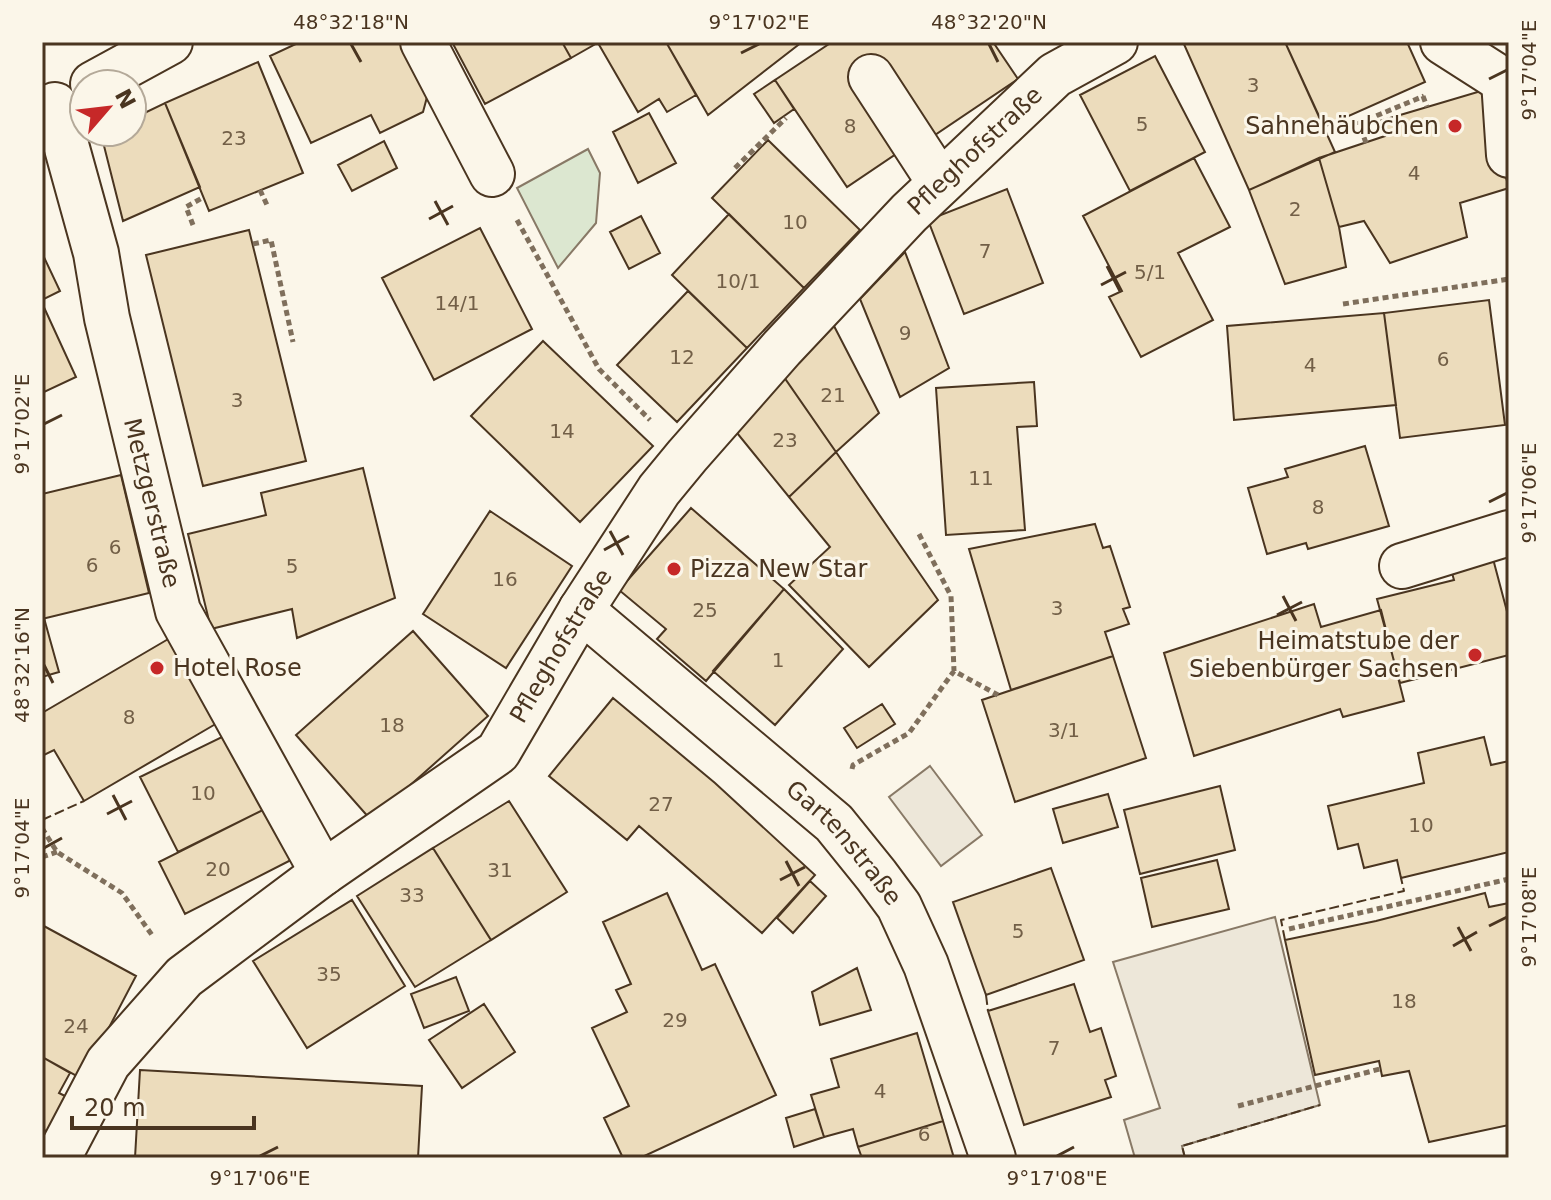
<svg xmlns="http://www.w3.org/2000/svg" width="1551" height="1200" font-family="'DejaVu Sans',sans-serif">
<rect width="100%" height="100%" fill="#fbf6e9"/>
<!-- green -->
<path fill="#dce7d0" stroke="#887966" stroke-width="2" d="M588 149 600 173 596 223 558 268 517 188Z"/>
<!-- parking -->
<path fill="#ede7d9" stroke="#887966" stroke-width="2" d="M930 766 982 835 941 866 889 797Z
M1275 917 1320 1105 1182 1146 1185 1158H1135L1124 1120 1160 1108 1113 962Z"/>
<!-- building -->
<path fill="#ecdcbc" stroke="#4a3520" stroke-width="2" d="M300 42H401L427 97 423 112 380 133 371 115 311 143 270 56Z
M452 42H562L571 58 485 104Z
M562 42H599L571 58Z
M666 42H802L708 115Z
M666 42 696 95 667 112 659 99 638 112 598 43Z
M832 42H993L1018 79 923 143 908 146 847 187 775 80Z
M1183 42H1285L1335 152 1249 190Z
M1285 42H1407L1425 82 1324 127Z
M1155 56 1205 152 1130 191 1080 95Z
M258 62 303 173 209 211 165 103Z
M775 80 794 109 774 123 754 94Z
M1481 91 1509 188 1460 203 1467 237 1390 263 1364 221 1339 227 1319 158 1385 136 1380 121Z
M165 103 200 187 123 221 101 134 132 132V119Z
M649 113 676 163 638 183 613 132Z
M768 140 860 230 804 288 712 198Z
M384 141 397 168 352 191 338 165Z
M1194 158 1230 227 1178 253 1213 320 1141 357 1109 297 1122 291 1083 216Z
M1319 158 1339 227 1346 267 1285 284 1249 190Z
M1007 189 1043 283 964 314 928 220Z
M729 214 804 288 747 348 672 275Z
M641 216 660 253 629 269 610 232Z
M480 228 532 329 434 380 382 278Z
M249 230 306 461 203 486 146 255Z
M905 252 949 368 900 397 860 299Z
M42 253 60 291 42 300Z
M688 291 747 348 677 422 617 365Z
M1489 300 1505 425 1400 438 1384 313Z
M42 303 76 377 42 393Z
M1384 313 1396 405 1234 420 1227 326Z
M834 326 879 413 836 452 784 377Z
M543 341 653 446 580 522 471 416Z
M784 377 836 452 789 497 733 428Z
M1034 382 1037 426 1017 427 1025 530 946 535 936 388Z
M1365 446 1389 526 1308 549 1306 543 1267 554 1248 488 1288 477 1285 469Z
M836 452 938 600 869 667 789 585 830 547 789 497Z
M363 468 395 598 297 638 292 609 211 629 188 534 266 515 261 493Z
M121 475 149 593 42 619V494Z
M691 508 784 589 706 681 657 639 666 629 619 590Z
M490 511 572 566 506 668 423 614Z
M1095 524 1103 548 1110 546 1130 607 1123 609 1129 624 1105 632 1113 656 1011 690 969 549Z
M1492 555 1509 619V655L1400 683 1377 599 1454 580 1450 566Z
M784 589 843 649 775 725 713 671Z
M1314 604 1321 627 1381 610 1404 701 1343 717 1340 709 1194 756 1164 653Z
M44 618 59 672 42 677V619Z
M413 631 488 716 371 820 296 735Z
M170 638 219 722 84 801 54 750 42 756V713Z
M1113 656 1146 758 1015 802 982 700Z
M613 698 715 783 815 875 762 933 639 826 627 840 549 776Z
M882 704 895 724 857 748 844 728Z
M226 735 265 809 178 852 140 777Z
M1484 737 1491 765 1509 761V852L1401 878 1397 860 1364 868 1358 844 1338 849 1328 806 1424 783 1418 753Z
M1220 786 1235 850 1140 874 1124 810Z
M1108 794 1118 827 1063 843 1053 809Z
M509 801 567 892 491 940 433 848Z
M265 809 291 860 185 914 159 862Z
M433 848 491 940 415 987 357 896Z
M1217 860 1229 909 1152 927 1141 878Z
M1051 868 1084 960 986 995 953 902Z
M810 881 826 896 793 933 777 918Z
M667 893 702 970 715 964 776 1095 640 1158H623L604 1118 629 1106 592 1028 627 1012 616 990 631 984 603 922Z
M1485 893 1489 907 1509 903V1125L1429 1142 1409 1071 1382 1076 1379 1061 1315 1075 1285 940 1376 921Z
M352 900 405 986 307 1048 253 961Z
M42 925 136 976 82 1079 42 1057Z
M857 968 871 1010 820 1025 812 992Z
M456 977 469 1011 424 1028 411 994Z
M1074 984 1090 1032 1101 1028 1116 1076 1105 1080 1111 1097 1024 1125 988 1011Z
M484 1004 515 1052 462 1088 429 1040Z
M917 1033 943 1121 858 1147 853 1129 824 1137 811 1095 839 1087 831 1059Z
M42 1057 70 1073 59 1093 71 1099 52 1134 42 1129Z
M140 1070 422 1086 418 1158H135Z
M815 1109 824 1137 794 1147 786 1118Z
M943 1121 954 1158H862L858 1147Z"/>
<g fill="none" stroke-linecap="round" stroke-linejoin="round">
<defs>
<g id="minor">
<path d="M423 42 492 174"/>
<path d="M1443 42 1504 81 1509 80"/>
<path d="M871 77 940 183"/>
<path d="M1504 81 1509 155"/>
<path d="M93 84 170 42"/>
<path id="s1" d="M55 105 96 253 107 318 178 611 323 873"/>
<path d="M1402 566 1509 533"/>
<path id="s2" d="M581 610 834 823 876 875 899 906 926 965 993 1158"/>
<path id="s3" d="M58 1158 108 1063 184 977 323 873 498 752 581 610 659 490 687 456 782 348 909 213 1055 75 1115 42"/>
</g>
</defs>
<!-- minor casing -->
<use href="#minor" stroke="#4a3520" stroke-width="48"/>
<!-- path -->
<path stroke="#7f6f5c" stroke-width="5" stroke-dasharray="6 4" stroke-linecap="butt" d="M1423 96 1427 107
M1366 143 1359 123 1424 96
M735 168 786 118
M260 190 267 205
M517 220 599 369 650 420
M193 225 186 207 204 197
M253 244 271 240 293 342
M1343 304 1509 279
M919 534 951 596 954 671
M852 769 853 765 909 733 954 671 998 695
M42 828 57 852 122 893 152 935
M42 857 57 852
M1289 929 1509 879
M1238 1106 1380 1069"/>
<!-- minor -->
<use href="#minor" stroke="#fbf6e9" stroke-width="44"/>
<!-- fence -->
<path stroke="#4a3520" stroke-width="2" stroke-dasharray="10 4" stroke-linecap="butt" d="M42 820 84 801
M1285 940 1281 920 1404 891 1401 878
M986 995 988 1011
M1185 1158 1182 1146 1320 1105"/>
</g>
<!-- ticks -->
<path fill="none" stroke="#4a3520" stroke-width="3" d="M351 44 361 62M989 44 998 62M741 53 759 44M1489 79 1507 70M435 201 448 225M429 219 453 206M1107 266 1120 291M1101 285 1126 272M44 424 62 415M1489 502 1507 493M610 531 623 555M604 550 629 536M1283 596 1296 621M1277 615 1302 602M44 665 53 683M113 795 126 820M107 814 132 801M44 848 62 838M786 861 799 886M780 880 805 867M1489 926 1507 917M1458 927 1471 951M1453 946 1477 932M260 1156 278 1147M1057 1156 1074 1147"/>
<!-- markers -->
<g fill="#c62828" stroke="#fbf6e9" stroke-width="3">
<circle cx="1455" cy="126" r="8"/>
<circle cx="674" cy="569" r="8"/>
<circle cx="1475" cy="655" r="8"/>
<circle cx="157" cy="668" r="8"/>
</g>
<g text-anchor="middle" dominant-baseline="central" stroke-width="6" stroke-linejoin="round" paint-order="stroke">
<!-- number labels -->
<g font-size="20" fill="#725f47">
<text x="1253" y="85">3</text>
<text x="1142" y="124">5</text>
<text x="850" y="126">8</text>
<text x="234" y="138">23</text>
<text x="1414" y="173">4</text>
<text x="1295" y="209">2</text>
<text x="795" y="222">10</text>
<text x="985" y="251">7</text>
<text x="1150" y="272">5/1</text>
<text x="738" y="281">10/1</text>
<text x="457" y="303">14/1</text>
<text x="905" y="333">9</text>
<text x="682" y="357">12</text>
<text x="1443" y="359">6</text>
<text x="1310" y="365">4</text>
<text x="833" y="395">21</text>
<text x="237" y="400">3</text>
<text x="562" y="431">14</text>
<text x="785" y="440">23</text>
<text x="981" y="478">11</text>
<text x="1318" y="507">8</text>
<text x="115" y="547">6</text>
<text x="92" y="565">6</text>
<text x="292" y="566">5</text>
<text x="505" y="579">16</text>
<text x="1057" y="608">3</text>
<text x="705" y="610">25</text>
<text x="778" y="660">1</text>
<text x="129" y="717">8</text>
<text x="392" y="725">18</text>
<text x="1064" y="730">3/1</text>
<text x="203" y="793">10</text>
<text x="661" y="804">27</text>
<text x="1421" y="825">10</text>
<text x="218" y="869">20</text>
<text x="500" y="870">31</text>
<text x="412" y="895">33</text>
<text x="1018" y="931">5</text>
<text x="329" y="974">35</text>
<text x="1404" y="1001">18</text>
<text x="675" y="1020">29</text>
<text x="76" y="1026">24</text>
<text x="1054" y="1048">7</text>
<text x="880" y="1091">4</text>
<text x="924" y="1134">6</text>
</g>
<!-- poi labels -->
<g font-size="24" fill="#4a3520" stroke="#fbf6e9" text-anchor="end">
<text x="1439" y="126">Sahnehäubchen</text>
<text x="690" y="569" text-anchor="start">Pizza New Star</text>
<text x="1459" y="641">Heimatstube der<tspan x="1459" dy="28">Siebenbürger Sachsen</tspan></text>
<text x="173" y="668" text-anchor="start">Hotel Rose</text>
</g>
<!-- street labels -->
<g font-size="24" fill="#4a3520" stroke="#fbf6e9">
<text stroke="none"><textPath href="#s3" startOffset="1380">Pfleghofstraße</textPath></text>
<text stroke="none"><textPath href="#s1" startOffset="410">Metzgerstraße</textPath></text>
<text stroke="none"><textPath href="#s3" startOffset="732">Pfleghofstraße</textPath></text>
<text stroke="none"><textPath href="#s2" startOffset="352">Gartenstraße</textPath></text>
</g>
</g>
<!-- border -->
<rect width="1551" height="1200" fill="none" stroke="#fbf6e9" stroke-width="88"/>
<!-- north arrow -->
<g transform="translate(108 108) rotate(62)"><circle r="38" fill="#fbf6e9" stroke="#b4a999" stroke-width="2"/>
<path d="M0-6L14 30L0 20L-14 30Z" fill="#c62828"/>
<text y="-12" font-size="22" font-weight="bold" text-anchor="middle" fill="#4a3520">N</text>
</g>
<!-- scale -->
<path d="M72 1116v12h182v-12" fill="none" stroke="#4a3520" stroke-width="4"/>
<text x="84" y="1116" font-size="24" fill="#4a3520" stroke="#fbf6e9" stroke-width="6" paint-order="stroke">20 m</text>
<rect x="44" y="44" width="1463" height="1112" fill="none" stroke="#4a3520" stroke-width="3"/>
<g font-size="20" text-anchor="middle" fill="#4a3520">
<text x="351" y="29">48°32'18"N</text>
<text x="759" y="29">9°17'02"E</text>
<text x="989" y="29">48°32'20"N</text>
<text transform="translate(1529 70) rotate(-90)" y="7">9°17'04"E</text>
<text transform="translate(22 424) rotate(-90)" y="7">9°17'02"E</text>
<text transform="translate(1529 493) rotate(-90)" y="7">9°17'06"E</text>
<text transform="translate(22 665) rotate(-90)" y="7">48°32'16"N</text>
<text transform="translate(22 848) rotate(-90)" y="7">9°17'04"E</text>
<text transform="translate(1529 917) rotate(-90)" y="7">9°17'08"E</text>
<text x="260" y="1185">9°17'06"E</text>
<text x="1057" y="1185">9°17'08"E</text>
</g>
</svg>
